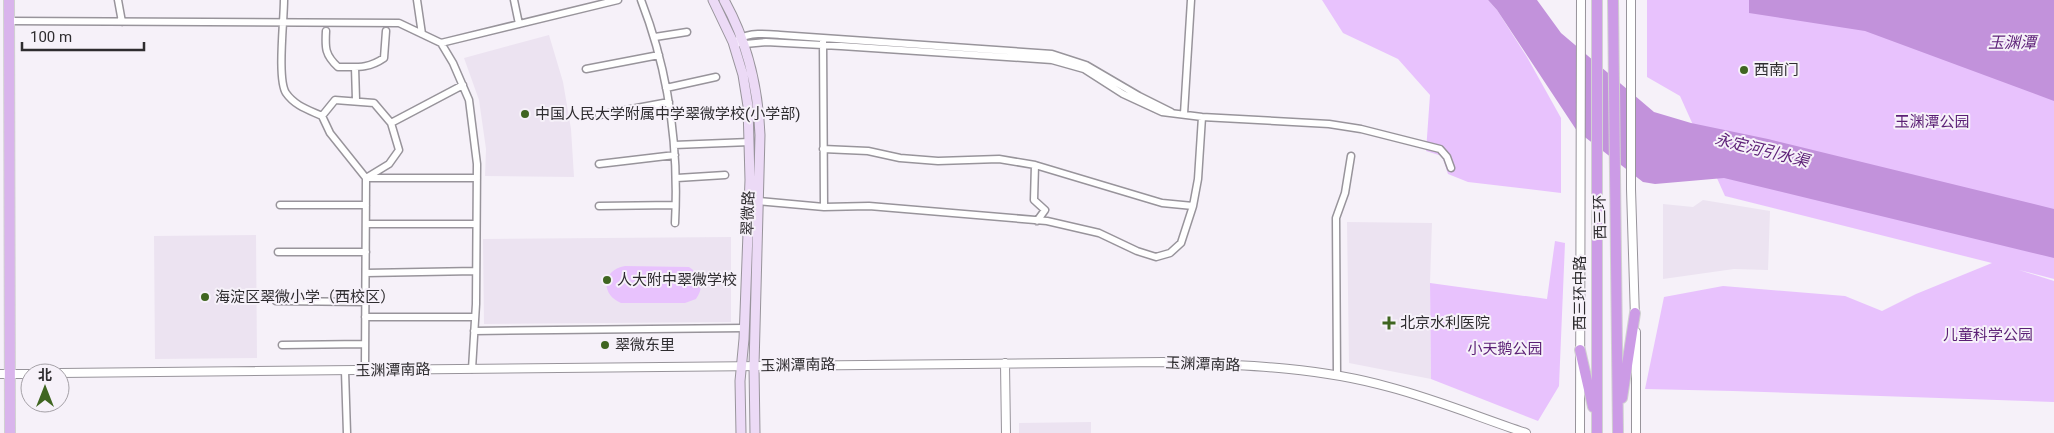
<svg xmlns="http://www.w3.org/2000/svg" width="2054" height="433" font-family="Roboto,'Noto Sans SC',sans-serif">
<rect width="100%" height="100%" fill="#f6f1f9"/>
<!-- built -->
<path fill="#ece3f1" d="M549 35 563 82 571 129 574 177 485 176 486 149 479 100 464 58Z
M1703 200 1770 211 1768 270 1734 269 1663 279V204L1693 207Z
M1347 222 1432 223 1430 283 1431 379 1349 363Z
M256 235 257 358 155 359 154 236Z
M731 237V322L484 324 483 239Z
M1091 422V433H1019V423Z"/>
<!-- green -->
<path fill="#e8c2fd" d="M1322 0H1488L1497 10 1527 57 1561 118V193L1468 182 1448 174 1442 156 1426 151 1430 95 1398 59 1343 33Z
M1647 0H2054V279L2019 270 2054 281V402L1733 391 1645 389 1664 297 1723 286 1845 296 1882 311 1916 294 1992 263 1725 196 1680 96 1647 77Z
M1555 241 1565 243 1559 386 1538 421 1431 379 1430 283 1547 299Z
M625 266 689 267C702 275 705 286 696 299L685 303H621C600 294 602 270 625 266Z"/>
<!-- water -->
<path fill="#c292db" d="M1488 0H1537L1561 33 1654 112 1691 123 1768 139 2054 209V258L1724 178 1655 184 1643 182 1577 131 1497 10Z
M1749 0H2054V101L1865 31 1749 13Z"/>
<g fill="none" stroke-linecap="round" stroke-linejoin="round">
<defs>
<path id="minor" d="M118 0 122 22
M284 0C284 21 277 79 286 93 295 106 309 110 322 116L330 133 366 178 365 370
M417 0 422 34
M514 0 519 24
M641 0C669 72 679 146 675 223
M9 21 399 23 441 43 453 63 469 100 477 164 476 304 472 369
M326 31C325 48 325 55 338 67 357 67 368 69 384 58L386 31
M655 37 687 32
M739 39C750 32 768 34 780 35L1052 54 1086 65 1139 96 1171 112
M823 41 824 207
M733 42 745 44 766 42 841 46 1052 60 1084 69 1123 94 1162 112 1202 117 1329 124 1361 129 1440 149 1447 157 1451 168
M441 43 618 0
M355 67 356 100
M586 69 659 55
M666 88 716 77
M1184 114 1191 0
M599 115 669 102
M322 116 335 100 374 103 391 123 399 150 389 164 366 178
M391 123 463 85
M674 145 750 142
M823 149 868 151 900 158 938 161 999 159 1035 165 1162 203 1193 206
M599 164 675 155
M1035 165 1034 200 1045 210 1037 221
M368 178H477
M677 178 725 175
M758 201 824 207 869 206 1047 221 1099 233 1137 251 1156 257 1170 253 1181 243 1193 206 1198 179 1202 117
M280 205H366
M599 206 675 205
M366 224H476
M278 252H366
M366 273 476 271
M276 301 365 302
M365 317H475
M474 331 745 328
M282 345 365 344
M345 371 347 433
M1337 375 1336 218 1345 193 1351 156"/>
<path id="tertiary" d="M1631 0V189L1635 318
M1636 332V433
M1005 363 1006 433
M60 373 1163 362C1239 365 1315 366 1389 387 1435 399 1481 418 1526 433
M0 374H30
M1580 433 1581 0"/>
<path id="secondary" d="M713 0 733 42 743 75 748 106 750 180 744 339 740 381 741 433
M724 0C748 43 758 87 760 135L754 366 755 433"/>
<path id="primary" d="M9 0 10 433"/>
<path id="trunk" d="M1597 0V433
M1613 0 1618 433
M1580 350 1593 407
M1622 398 1635 313"/>
</defs>
<!-- minor casing -->
<use href="#minor" stroke="#98949b" stroke-width="9"/>
<!-- tertiary casing -->
<use href="#tertiary" stroke="#98949b" stroke-width="10"/>
<!-- secondary casing -->
<use href="#secondary" stroke="#98949b" stroke-width="11"/>
<!-- primary casing -->
<use href="#primary" stroke="#d1d1d1" stroke-width="12"/>
<!-- trunk casing -->
<use href="#trunk" stroke="#d1d1d1" stroke-width="12"/>
<!-- minor -->
<use href="#minor" stroke="#fff" stroke-width="6"/>
<!-- tertiary -->
<use href="#tertiary" stroke="#fff" stroke-width="8"/>
<!-- secondary -->
<use href="#secondary" stroke="#ecdaf6" stroke-width="9"/>
<!-- primary -->
<use href="#primary" stroke="#d9b4ec" stroke-width="10"/>
<!-- trunk -->
<use href="#trunk" stroke="#cc9be6" stroke-width="10"/>
</g>
<!-- markers -->
<g fill="#3f6520" stroke="#f6f1f9" stroke-width="2">
<circle cx="1744" cy="70" r="5"/>
<circle cx="525" cy="114" r="5"/>
<circle cx="607" cy="280" r="5"/>
<circle cx="205" cy="297" r="5"/>
<path d="M1386.5 315.5h5v5h5v5h-5v5h-5v-5h-5v-5h5z"/>
<circle cx="605" cy="345" r="5"/>
</g>
<g text-anchor="middle" dominant-baseline="central" stroke-width="4" stroke-linejoin="round" paint-order="stroke">
<!-- poi labels -->
<g font-size="15" fill="#2e2c2f" stroke="#f6f1f9" text-anchor="start">
<text x="1754" y="70">西南门</text>
<text x="535" y="114">中国人民大学附属中学翠微学校(小学部)</text>
<text x="617" y="280">人大附中翠微学校</text>
<text x="215" y="297">海淀区翠微小学（西校区）</text>
<text x="1400" y="323">北京水利医院</text>
<text x="615" y="345">翠微东里</text>
</g>
<!-- park labels -->
<g font-size="15" fill="#5b1f75" stroke="#f6f1f9">
<text x="1932" y="122">玉渊潭公园</text>
<text x="1988" y="335">儿童科学公园</text>
<text x="1505" y="349">小天鹅公园</text>
</g>
<!-- street labels -->
<g font-size="15" fill="#2e2c2f" stroke="#f6f1f9">
<text transform="translate(748 213) rotate(-88)">翠微路</text>
<text transform="translate(1600 217) rotate(-91)">西三环</text>
<text transform="translate(1580 293) rotate(-90)">西三环中路</text>
<text transform="translate(1203 364) rotate(2)">玉渊潭南路</text>
<text transform="translate(798 365) rotate(-1)">玉渊潭南路</text>
<text transform="translate(393 370) rotate(-1)">玉渊潭南路</text>
</g>
<!-- water labels -->
<g font-size="16" font-style="italic" fill="#5f2379" stroke="#f6f1f9">
<text x="2012" y="42">玉渊潭</text>
<text transform="translate(1762 150) rotate(14)">永定河引水渠</text>
</g>
</g>
<!-- north arrow -->
<g transform="translate(45 388)"><circle r="24" fill="#f6f1f9" stroke="#a6a2a8"/>
<path d="M0-4L9 19L0 12L-9 19Z" fill="#3f6520"/>
<text y="-8" font-size="14" font-weight="bold" text-anchor="middle" fill="#2e2c2f">北</text>
</g>
<!-- scale -->
<path d="M22 42v8h122v-8" fill="none" stroke="#2e2c2f" stroke-width="2.5"/>
<text x="30" y="42" font-size="15" fill="#2e2c2f" stroke="#f6f1f9" stroke-width="4" paint-order="stroke">100 m</text>
</svg>
